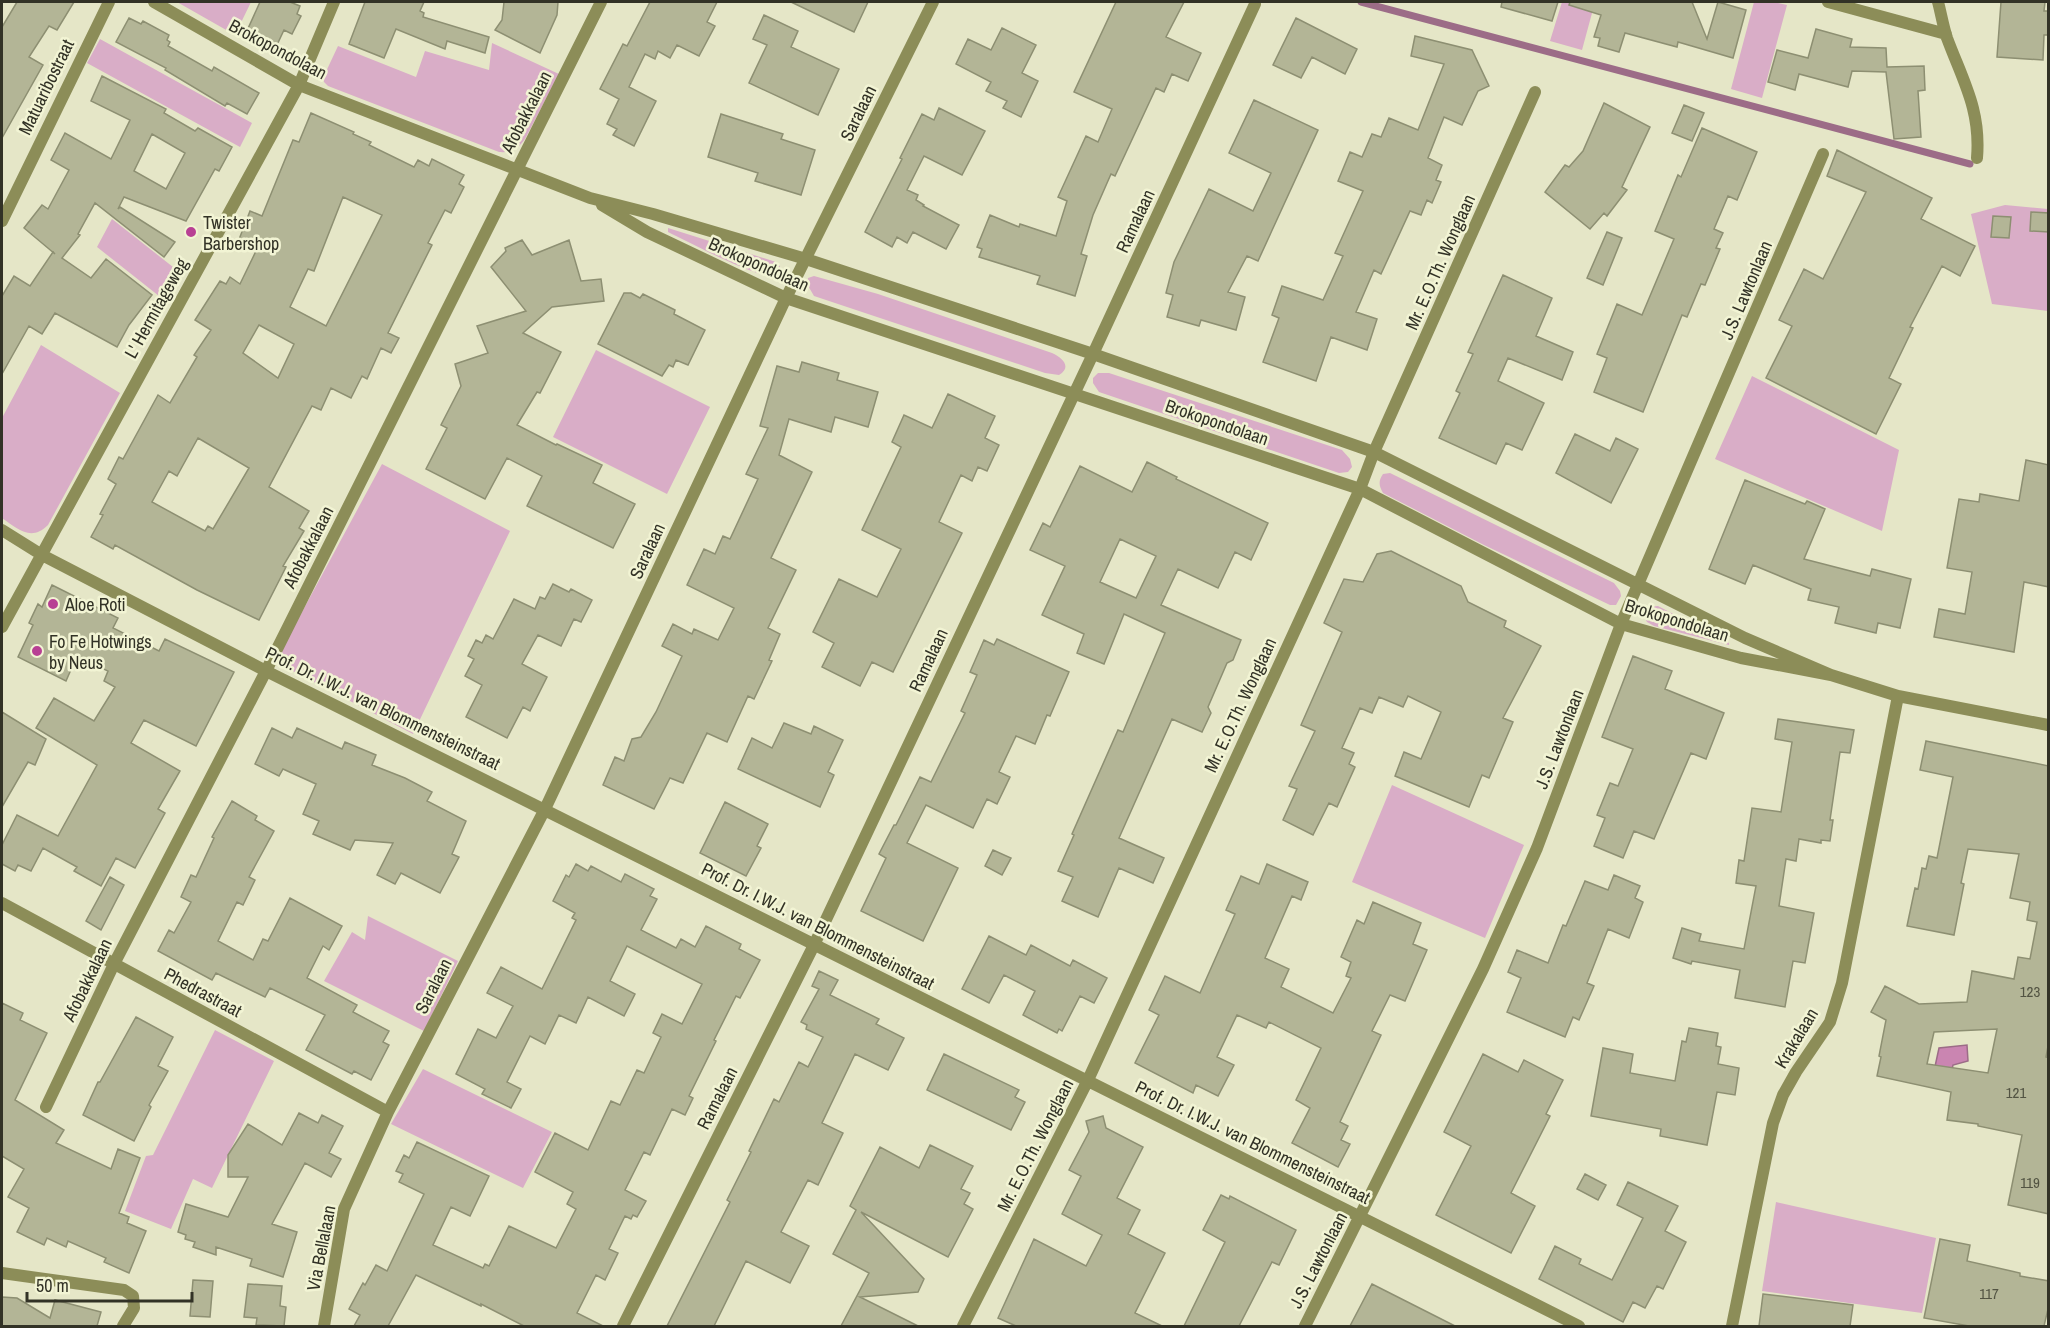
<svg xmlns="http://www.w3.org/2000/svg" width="2050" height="1328" font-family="'Archivo Narrow',sans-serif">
<rect width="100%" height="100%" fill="#e5e6c7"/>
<!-- green -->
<path fill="#d9adc7" d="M177 2H251L235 35Z
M1562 2H1595L1582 50 1550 41Z
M1754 2H1774L1787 5 1762 98 1731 89Z
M100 39 252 123 240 147 87 63Z
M492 43 559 74 525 139C518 149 511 153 499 152L328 86 324 82 323 78 338 46 416 77 425 51 489 70Z
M2005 205 2048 209V311L1992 304 1971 214Z
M112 219 173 267 159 296 97 247Z
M668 228 776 262 779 265 783 273 781 277C763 282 689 242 668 232Z
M814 276 878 294 1052 353C1063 358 1072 367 1059 375L1045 373 814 296 807 284 808 278Z
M41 345 120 393 48 525C31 542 18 529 2 518V418Z
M596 350 710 407 667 494 553 437Z
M1098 373H1109L1342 450 1350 459 1352 467 1348 472 1339 473 1099 392 1093 383V378Z
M1752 376 1899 450 1882 531 1715 459Z
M382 464 510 531 413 734 289 669C283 663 280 658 282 649Z
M1390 473 1614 583 1620 591 1621 596 1616 605H1610L1484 545 1383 493C1379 486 1378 481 1383 474Z
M1658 606 1723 640 1729 643V645L1654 626 1647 622 1642 613 1648 607Z
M1392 785 1524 845 1485 938 1352 882Z
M368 916 458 961 424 1031 324 981 352 932 365 940Z
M215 1030 274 1061 212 1188 193 1179 171 1229 125 1211 146 1156 153 1155Z
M423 1069 552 1132 523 1188 391 1124Z
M1776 1202 1936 1238 1922 1313 1762 1291Z"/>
<!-- water -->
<path fill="#ca85b1" stroke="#9c6c87" stroke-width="1.5" d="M1967 1045 1968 1061 1953 1065 1947 1089 1931 1085 1939 1048Z"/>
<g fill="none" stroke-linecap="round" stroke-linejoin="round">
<!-- stream -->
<path stroke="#9c6c87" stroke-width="7" d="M1361 2 1970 164"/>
</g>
<!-- building -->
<path fill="#b3b596" stroke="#8d8f72" stroke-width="1.5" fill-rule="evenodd" d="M17 2H74L57 30 49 26 29 57 43 65 2 138V27Z
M260 2H290L300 6 297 14 301 16 292 34 284 30 276 47 246 33Z
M365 2H424L420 11 424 13 423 17 489 37 485 53 447 41 445 49 396 29 384 58 349 44Z
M504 2H558L557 15 540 53 495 30 502 20Z
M650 2H717L707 22 715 26 699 56 677 45 670 58 658 51 655 59 645 54 629 87 656 101 634 146 613 135 617 129 607 124 619 99 600 89 623 44 627 46Z
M791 2H868L854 32Z
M1116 2H1184L1166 37 1201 53 1188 81 1172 74 1164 92 1156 88 1115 176 1111 174 1093 215 1081 254 1087 256 1075 296 1037 284 1040 276 979 257 982 249 977 247 990 215 1019 227 1020 224 1056 236 1067 201 1058 197 1086 136 1098 142 1112 109 1074 92Z
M1502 2H1558L1552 21 1501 7Z
M1570 2H1692L1707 39 1718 2 1746 10 1733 58 1678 42 1677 47 1625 33 1619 52 1598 46 1600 38 1594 37 1601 15 1569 5Z
M2001 2H2045L2044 11H2049V35H2044L2043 60 1997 57Z
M764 15 798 31 791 47 839 69 818 115 749 83 767 45 753 39Z
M129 18 141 24 143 21 169 35 167 40 170 42 168 46 212 71 214 67 259 93 247 114 227 103 225 106 165 70 166 68 116 42Z
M1296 18 1357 49 1345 74 1312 57 1301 78 1273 65Z
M1002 28 1036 45 1022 73 1038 81 1021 117 1003 108 1007 101 986 91 991 82 956 64 968 39 991 50Z
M1816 29 1852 39 1850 47 1886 48 1887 67 1924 66 1925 90 1918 91 1921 137 1894 139 1886 72 1852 71 1848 87 1799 74 1795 90 1768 82 1777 50 1808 58Z
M1415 36 1472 50 1489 86 1478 91 1462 125 1444 117 1428 158 1442 165 1436 180 1441 182 1432 203 1427 200 1421 215 1410 211 1381 274 1374 270 1356 312 1377 319 1367 350 1331 337 1316 381 1263 362 1279 318 1272 315 1282 286 1323 300 1343 256 1335 253 1363 191 1338 181 1350 152 1362 157 1372 134 1381 137 1389 118 1418 130 1444 64 1411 56Z
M102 76 166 109 164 113 195 131 198 128 232 147 219 171 215 169 186 221 124 197 118 209 120 207 175 242 164 257 95 203 78 234 80 235 62 258 91 278 106 259 152 295 129 325 117 347 55 313 42 334 29 326 2 374V296L14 276 30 286 53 252 55 254 24 228 42 205 48 209 69 170 51 160 65 133 111 159 130 120 91 101ZM152 134 185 153 166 189 134 171Z
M1254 100 1318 130 1258 261 1247 256 1228 292 1245 297 1236 330 1201 320 1199 326 1167 317 1173 295 1166 293 1174 262 1209 189 1253 211 1271 173 1229 153Z
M1604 103 1650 127 1622 187 1627 190 1607 216 1604 213 1590 229 1545 192 1565 165 1569 167 1583 151Z
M1684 105 1704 113 1692 141 1672 133Z
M939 108 985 131 962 175 924 156 907 190 918 195 916 200 924 205 923 206 959 225 946 249 913 232 907 243 897 237 892 247 865 232 902 159 900 158 922 114 934 120Z
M311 113 354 132 353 134 371 142 369 145 414 167 418 160 429 166 432 159 464 175 459 184 464 187 451 213 445 210 428 243 432 245 388 333 399 338 391 353 381 348 367 379 362 376 351 398 331 388 321 410 312 406 269 487 309 511 299 528 304 531 283 566 286 567 259 620 197 590 115 545 113 549 91 537 103 515 100 514 116 484 108 479 119 457 123 459 158 395 170 403 197 357 194 355 211 330 195 320 220 281 226 284 230 277 240 284 257 249 238 242 250 211 262 216 293 140 299 142ZM343 197 382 215 326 326 290 307 308 269 314 271ZM259 325 294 344 278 378 243 353ZM198 438 249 468 213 529 208 526 205 531 152 502 169 471 177 476Z
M721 114 783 134 781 139 815 150 801 195 755 181 758 173 708 157Z
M1702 128 1757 152 1737 200 1728 196 1714 229 1723 233 1716 248 1720 249 1705 285 1701 284 1687 317 1682 315 1643 412 1594 392 1607 358 1597 354 1617 304 1642 315 1674 239 1655 231 1678 175 1681 177Z
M1837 150 1932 198 1921 219 1975 246 1960 276 1942 266 1910 327 1913 328 1889 378 1901 384 1876 434 1766 378 1792 326 1779 320 1804 269 1823 279 1866 192 1827 176Z
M2031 212 2049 213V232L2030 231Z
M1993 216 2011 217 2009 238 1991 237Z
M1607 232 1622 238 1603 285 1587 278Z
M522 240 532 255 569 240 581 281 601 279 604 301 552 307 523 333 561 352 540 393 537 392 517 425 556 445 557 444 602 465 593 483 635 504 613 548 527 506 542 476 507 458 485 499 426 469 447 428 441 425 461 386 455 364 488 353 477 326 526 311 491 267 506 251 505 248Z
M1503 275 1552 298 1536 336 1573 352 1562 380 1508 358 1498 381 1544 403 1522 450 1506 443 1496 464 1439 438 1460 393 1456 391 1473 354 1468 352Z
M624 293H631L640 298 643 294 675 310 674 314 705 330 688 365 676 360 673 367 669 365 662 376 598 344Z
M802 362 839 373 837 380 878 392 868 427 835 417 831 432 789 419 779 455 812 472 771 558 796 570 768 628 780 634 769 660 772 661 754 699 748 696 727 742 707 733 683 783 670 778 654 809 603 785 615 757 624 761 632 739 641 737 656 712 682 656 662 646 673 624 692 634 694 629 718 640 734 608 687 585 704 549 715 554 723 536 730 539 758 479 746 474 768 428 760 426 777 366 799 372Z
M948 394 995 416 985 438 999 445 987 471 978 467 972 481 961 475 939 522 962 533 893 672 872 662 860 686 822 667 834 643 813 632 839 579 877 597 901 549 862 530 901 447 892 442 904 415 932 428Z
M1575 434 1610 451 1616 438 1638 449 1611 503 1556 473Z
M2026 460 2049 465V587L2024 582 2014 652 1934 637 1939 609 1965 614 1972 572 1947 568 1959 499 1979 502 1980 494 2019 501Z
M1147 462 1177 477 1176 479 1268 523 1251 560 1235 552 1218 588 1178 569 1161 605 1241 640 1233 660 1227 663 1208 707 1211 713 1202 732 1172 719 1119 838 1164 858 1153 883 1119 868 1098 917 1062 901 1073 877 1058 871 1074 835 1072 834 1118 730 1123 732 1165 633 1124 614 1104 664 1077 653 1084 634 1042 615 1065 566 1030 550 1043 523 1050 527 1080 466 1132 492ZM1120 539 1156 556 1136 598 1100 582Z
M1745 480 1805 504 1807 501 1825 509 1804 559 1870 576 1872 569 1911 579 1900 628 1878 623 1876 633 1835 623 1839 607 1808 600 1811 589 1753 565 1745 584 1709 569Z
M1391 551 1461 586 1468 602 1506 621 1504 627 1541 646 1503 718 1513 722 1489 778 1482 775 1469 807 1395 776 1404 752 1421 759 1441 712 1408 696 1403 707 1379 697 1372 713 1360 708 1342 748 1354 753 1349 764 1355 767 1337 807 1329 803 1313 835 1283 820 1297 789 1289 786 1315 731 1301 725 1342 632 1324 623 1344 579 1363 582 1377 554Z
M553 584 569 592 571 589 592 600 581 622 574 619 561 646 538 635 522 664 547 677 530 711 523 707 507 738 466 717 482 685 465 676 474 659 468 656 476 640 482 643 486 635 493 639 514 599 535 609 540 597 545 599Z
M52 585 118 618 113 628 159 651 165 639 234 672 196 746 144 720 131 743 180 771 158 809 165 813 135 868 116 858 101 886 74 871 77 867 43 848 31 871 18 865 15 871 2 864V845L17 815 58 836 97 765 36 728 54 698 94 721 115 687 104 681 108 671 77 656 66 681 18 657 33 625 29 623 38 604 42 607Z
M997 639 1069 672 1050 716 1047 715 1035 744 1016 736 999 772 1010 777 997 804 987 799 973 828 926 805 907 843 958 868 923 941 861 911 886 858 879 854 894 825H896L920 777 931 782 965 713 961 711 977 675 970 672 984 640 994 645Z
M1633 656 1672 671 1665 689 1724 713 1706 759 1691 753 1654 839 1634 831 1623 858 1594 846 1605 818 1597 815 1610 783 1618 786 1633 749 1602 737Z
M2 712 46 739 35 765 28 762 2 807Z
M1778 719 1854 730 1850 753 1840 752 1830 820H1833L1830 841 1821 840V843L1799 839 1796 861 1786 859 1779 906 1814 913 1805 963 1793 961 1785 1007 1735 998 1740 970 1692 961 1691 964 1673 958 1682 928 1701 934 1699 941 1744 949 1756 886 1736 883 1739 860 1744 861 1752 808 1781 812 1792 742 1775 739Z
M784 723 811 734 814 726 843 740 828 772 834 775 820 807 738 769 752 738 772 748Z
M272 728 292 738 297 728 342 749 345 742 376 755 372 765 405 778 432 792 427 801 466 821 452 854 459 857 440 893 401 873 395 884 377 875 393 843 355 840 350 850 313 834 319 821 303 814 316 784 283 769 279 776 255 764Z
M1926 741 2049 766V1041L2046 1057 2049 1058V1214L2008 1205 2022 1135 1978 1126V1124L1947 1120 1951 1092 1877 1076 1881 1057 1879 1056 1886 1020 1871 1012 1885 986 1919 1004 1967 1002 1972 971 2014 979 2018 957 2030 959 2037 922 2027 920 2030 902 2010 898 2019 854 1968 849 1961 883 1964 884 1954 935 1907 926 1915 888 1918 889 1922 868 1926 869 1929 856 1937 858 1953 777 1920 770ZM1997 1029 1988 1073 1927 1064 1934 1032Z
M232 801 257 816 255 820 274 831 249 877 255 880 243 905 237 902 218 941 253 960 263 939 268 941 290 898 342 926 329 950 323 946 307 978 357 1005 353 1012 389 1031 383 1042 389 1045 371 1080 354 1071 352 1074 306 1050 325 1015 270 988 265 997 216 973 212 980 158 951 169 930 174 933 191 902 181 897 191 875 196 877 214 838 212 837Z
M725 802 768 824 757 846 761 848 746 876 700 853Z
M993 850 1011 858 1002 875 985 866Z
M576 864 588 871 591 866 621 882 625 874 654 889 650 896 657 899 641 930 676 948 681 939 695 947 706 926 741 944 739 949 760 960 740 998 736 996 714 1040 716 1041 689 1096 693 1098 685 1115 672 1109 650 1155 644 1152 625 1190 646 1201 637 1217 633 1215 631 1219 625 1216 609 1249 618 1253 605 1280 596 1275 577 1313 603 1326H524L481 1304V1306L416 1275 388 1326H354L360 1315 349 1309 363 1283 365 1285 376 1265 387 1271 424 1194 399 1182 403 1174 396 1171 404 1155 409 1158 417 1142 489 1176 470 1216 451 1207 433 1245 483 1268 485 1264 489 1266 509 1226 556 1248 576 1209 567 1204 573 1192 535 1172 555 1133 588 1150 611 1101 620 1105 637 1070 644 1073 661 1037 653 1033 662 1014 682 1024 702 984 627 946 610 981 635 994 624 1016 588 997 576 1023 559 1015 545 1044 530 1036 507 1082 521 1089 511 1108 482 1094 485 1089 456 1074 478 1029 496 1038 513 1006 487 993 501 967 542 989 576 920 572 918 575 913 553 901 566 875 569 877Z
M1267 864 1308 882 1301 900 1292 896 1265 958 1289 969 1281 987 1333 1013 1351 978 1346 976 1351 962 1341 957 1357 920 1364 924 1373 902 1421 923 1413 944 1427 950 1405 1001 1390 995 1372 1031 1381 1035 1340 1122 1348 1126 1341 1140 1350 1144 1338 1167 1292 1143 1310 1108 1296 1100 1321 1048 1269 1022 1266 1028 1237 1015 1217 1057 1234 1065 1218 1096 1196 1085 1193 1093 1135 1063 1159 1015 1149 1010 1165 976 1200 993 1235 914 1226 910 1241 876 1259 884Z
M1614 875 1640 886 1635 898 1643 902 1629 938 1608 929 1587 983 1594 986 1579 1020 1573 1017 1565 1037 1507 1012 1521 978 1508 972 1517 950 1548 963 1563 925 1566 926 1585 881 1608 890Z
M110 877 124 885 101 930 86 921Z
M989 936 1026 955 1031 945 1070 966 1073 960 1107 978 1094 1003 1080 996 1062 1031 1059 1029 1057 1033 1023 1015 1035 991 1004 975 989 1003 962 989Z
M819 971 838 980 830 995 879 1019 876 1024 904 1038 888 1070 855 1054 822 1123 843 1133 818 1185 808 1180 781 1232 809 1246 790 1283 746 1261 714 1326H667L730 1202 727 1200 751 1152 749 1151 774 1099 779 1102 799 1062 808 1067 823 1037 806 1029 807 1025 801 1022 819 989 812 986Z
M2 1003 23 1013 20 1020 47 1033 15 1100 64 1130 56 1143 111 1169 118 1149 140 1158 119 1213 129 1217 127 1223 146 1231 129 1273 104 1262 106 1258 68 1241 66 1247 47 1238 44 1245 17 1232 29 1208 8 1197 24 1169 2 1156Z
M136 1017 173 1037 158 1066 168 1071 149 1105 151 1107 134 1141 83 1115 98 1082H100Z
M1689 1028 1718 1033 1716 1046 1721 1047 1718 1064 1739 1068 1735 1095 1717 1092 1707 1145 1660 1136 1661 1129 1591 1116 1603 1048 1633 1054 1630 1073 1675 1081 1682 1041 1686 1042Z
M944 1054 1019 1090 1015 1097 1025 1102 1011 1130 927 1090Z
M1483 1054 1518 1072 1524 1060 1563 1080 1546 1114 1550 1116 1511 1193 1535 1206 1511 1253 1436 1215 1471 1146 1444 1132Z
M299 1113 318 1123 322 1115 343 1126 329 1153 341 1159 331 1177 305 1163 272 1224 297 1232 283 1277 250 1266 252 1259 216 1247V1255L193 1247 195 1242 185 1239 186 1235 178 1232 186 1204 228 1217 248 1177H228V1155L248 1124 282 1145Z
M1103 1116 1106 1128 1143 1147 1117 1198 1140 1210 1128 1234 1165 1253 1135 1313 1162 1326H1016L998 1318 1034 1239 1086 1266 1102 1235 1062 1214 1081 1176 1069 1170 1089 1132 1086 1121Z
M930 1145 973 1166 961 1189 970 1193 964 1204 973 1209 948 1257 861 1212 924 1279 918 1292 860 1297 918 1326H841L869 1273 833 1254 856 1210 850 1206 880 1147 919 1168Z
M1585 1174 1606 1185 1598 1200 1577 1189Z
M1628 1182 1678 1206 1665 1231 1686 1242 1663 1289 1657 1286 1645 1308 1633 1302 1623 1322 1539 1279 1555 1246 1581 1259 1579 1264 1612 1280 1643 1218 1617 1205Z
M1221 1195 1229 1199 1230 1196 1296 1230 1279 1265 1272 1262 1239 1326H1184L1225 1242 1203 1230Z
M1940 1239 1970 1245 1967 1261 2020 1273V1276L2049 1281V1305L2044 1326H1969L1924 1318Z
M193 1280 213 1281 210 1317 190 1316Z
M248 1284 282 1286 280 1306 286 1307 284 1326 256 1325 257 1318 244 1317Z
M1372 1284 1455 1326H1350Z
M1763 1294 1853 1305 1850 1326H1759Z
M2 1297 17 1298 50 1318 55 1300 101 1312 97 1326H2Z"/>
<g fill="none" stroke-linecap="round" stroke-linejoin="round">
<!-- minor -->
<path stroke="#8c8d58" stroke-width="12" d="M154 2 299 85 590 198 653 214 806 259 1093 354 1374 452 1745 638 1831 675
M1828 2 1946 34
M1938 2C1941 13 1943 26 1947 38 1963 81 1981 110 1977 158
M602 205 647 232 786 298 1360 489 1621 624 1741 658 1831 675 1898 696 2048 725
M2 221 109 2
M2 530 42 555 266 671 1579 1326
M2 627 299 85 334 2
M2 903 388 1112
M46 1107 114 964 266 671 601 2
M2 1273 124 1290 133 1296 134 1308 123 1326
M324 1326 344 1209 388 1112 545 809 786 298 933 2
M623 1326 814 945 1093 354 1255 4
M963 1326 1088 1080 1360 489 1374 452 1535 92
M1305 1326 1483 969 1537 848 1621 624 1823 154
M1732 1326 1773 1123 1783 1095 1796 1072 1830 1022 1842 983 1898 696"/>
</g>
<!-- markers -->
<g fill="#b84094" stroke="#f2f4d4" stroke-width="2">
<circle cx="191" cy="232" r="6"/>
<circle cx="53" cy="604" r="6"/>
<circle cx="37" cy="651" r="6"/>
</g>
<g text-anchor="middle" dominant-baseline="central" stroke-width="5" stroke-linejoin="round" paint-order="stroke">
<!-- number labels -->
<g font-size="15" fill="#525342">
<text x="2030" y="991">123</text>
<text x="2016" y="1092">121</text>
<text x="2030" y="1182">119</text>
<text x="1989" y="1293">117</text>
</g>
<!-- street labels -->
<g font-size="18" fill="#323226" stroke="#f2f4d4">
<text transform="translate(278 49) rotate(28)">Brokopondolaan</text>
<text transform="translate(46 87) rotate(-64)">Matuaribostraat</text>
<text transform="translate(526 112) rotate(-63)">Afobakkalaan</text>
<text transform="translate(858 113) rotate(-64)">Saralaan</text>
<text transform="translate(1135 221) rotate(-65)">Ramalaan</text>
<text transform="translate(1440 262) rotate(-66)">Mr. E.O.Th. Wonglaan</text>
<text transform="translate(759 264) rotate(24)">Brokopondolaan</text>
<text transform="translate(1746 290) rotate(-67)">J.S. Lawtonlaan</text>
<text transform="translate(156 308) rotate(-61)">L' Hermitageweg</text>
<text transform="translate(1217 422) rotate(19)">Brokopondolaan</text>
<text transform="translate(308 547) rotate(-63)">Afobakkalaan</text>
<text transform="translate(647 551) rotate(-65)">Saralaan</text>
<text transform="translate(1677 620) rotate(17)">Brokopondolaan</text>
<text transform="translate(928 660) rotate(-65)">Ramalaan</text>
<text transform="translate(1240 705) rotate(-65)">Mr. E.O.Th. Wonglaan</text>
<text transform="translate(383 708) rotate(26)">Prof. Dr. I.W.J. van Blommensteinstraat</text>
<text transform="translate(1559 739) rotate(-69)">J.S. Lawtonlaan</text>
<text transform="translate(818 926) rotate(27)">Prof. Dr. I.W.J. van Blommensteinstraat</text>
<text transform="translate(87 980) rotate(-64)">Afobakkalaan</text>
<text transform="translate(433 986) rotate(-63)">Saralaan</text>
<text transform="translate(203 992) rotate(28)">Phedrastraat</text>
<text transform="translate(1796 1038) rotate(-59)">Krakalaan</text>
<text transform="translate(717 1098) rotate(-63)">Ramalaan</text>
<text transform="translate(1253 1142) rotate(26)">Prof. Dr. I.W.J. van Blommensteinstraat</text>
<text transform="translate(1035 1145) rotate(-63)">Mr. E.O.Th. Wonglaan</text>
<text transform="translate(321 1248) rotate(-79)">Via Bellalaan</text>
<text transform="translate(1318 1260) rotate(-63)">J.S. Lawtonlaan</text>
</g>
<!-- poi labels -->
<g font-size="18" fill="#323226" stroke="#f2f4d4" text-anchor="start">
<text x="203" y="222">Twister<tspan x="203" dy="21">Barbershop</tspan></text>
<text x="65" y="604">Aloe Roti</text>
<text x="49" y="641">Fo Fe Hotwings<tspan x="49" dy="21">by Neus</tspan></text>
</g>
</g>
<!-- border -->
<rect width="2050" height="1328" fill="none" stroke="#323226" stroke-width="6"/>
<!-- scale -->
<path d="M27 1292v9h165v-9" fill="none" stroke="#323226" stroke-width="3"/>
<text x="36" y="1292" font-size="18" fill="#323226" stroke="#f2f4d4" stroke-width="4.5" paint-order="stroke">50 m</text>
</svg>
